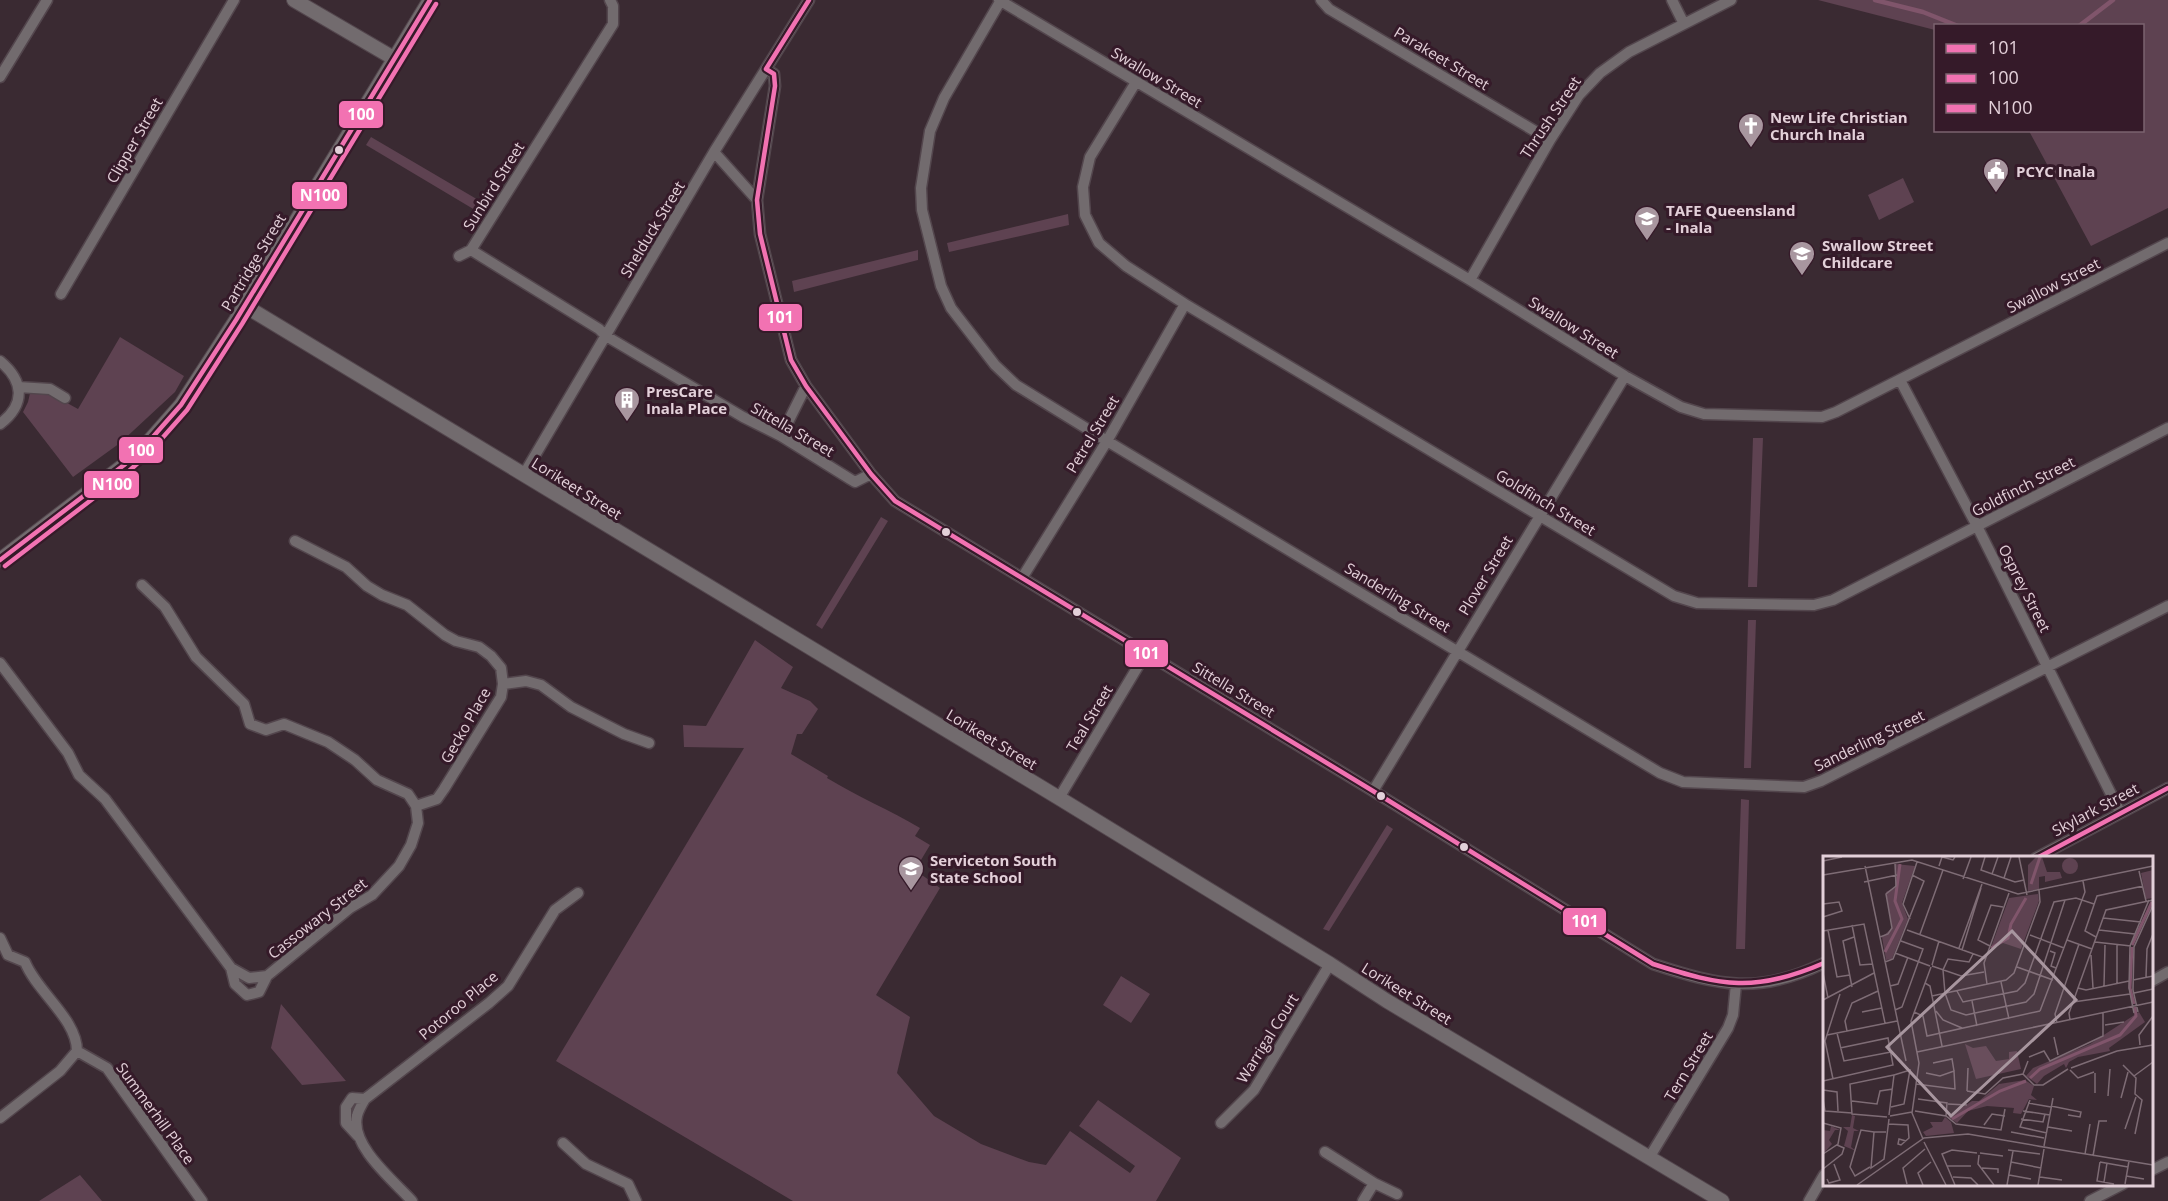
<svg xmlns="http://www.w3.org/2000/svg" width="2168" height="1201" font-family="'Open Sans',sans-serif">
<rect width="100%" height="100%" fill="#3a2a32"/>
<!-- green -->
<path fill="#5e4251" d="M1818 0H2168V208L2091 246 2029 131 2142 130V26H1936L1935 30Z
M371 137 480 201 475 210 366 145Z
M1903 178 1914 202 1879 220 1868 195Z
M1068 214 1069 225 949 252 947 243Z
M918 250V260L794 292 792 281Z
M120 337 184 376 175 392 120 443 73 477 23 412 28 402 31 389 49 393 78 409Z
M1753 438H1763L1757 587H1748Z
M881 517 888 521 822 629 816 625Z
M1748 620H1756L1751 768H1744Z
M755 640 793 667 781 688 810 701 818 709 802 734H797L791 754 828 776 827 778C858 797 890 810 920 828L915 836 930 845 915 870 940 888 876 995 910 1017 897 1073 934 1116 981 1144 1029 1162 1046 1165 1070 1131 1130 1173 1135 1166 1079 1126 1098 1100 1181 1158 1156 1201H793L556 1061 744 748 684 747 683 725 706 726Z
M1741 799 1749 800 1745 949H1736Z
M1387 825 1393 829 1329 931 1323 929Z
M1121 976 1150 994 1131 1023 1103 1005Z
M281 1004 346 1081 302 1085 271 1048Z
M80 1175 102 1201H39Z"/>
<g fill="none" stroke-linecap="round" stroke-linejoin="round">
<!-- stream -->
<path stroke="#80556b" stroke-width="4.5" d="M1875 0 1923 12 1958 26
M2079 26 2113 0"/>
<defs>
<path id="minor" d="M610 0 613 6V24L471 250 599 329 606 336 743 417 781 436 850 479 855 482 871 474
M999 0 1470 280 1625 376 1681 407 1704 414 1822 417 1836 412 2168 243
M1001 0 944 98 930 131 921 188 922 210 941 286 951 308 995 365 1016 385 1107 441 1660 773 1683 782 1804 787 1821 781 2168 606
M1321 0 1329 9 1550 140
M1672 0 1684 24
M766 69 774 74 775 86 757 200 760 234 791 360 806 386 871 474 895 501 1373 791 1653 964C1720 986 1759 995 1824 963
M0 77 47 0
M1136 82 1090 157 1083 187 1085 215 1099 243 1126 266 1185 304 1674 596 1697 603 1814 605 1833 600 2168 428
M714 152 757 200
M459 256 471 250
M1470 280 1550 140 1579 95 1600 73 1629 52 1731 0
M61 294 234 0
M0 361C24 381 26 404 0 424
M1900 380 1977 526 2120 812
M18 387 50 389 65 398
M781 436 806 386
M524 474 714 152 809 0
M295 541 346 567 367 586 382 595 407 605 445 635 456 641 479 647 491 656 501 668 503 684 501 697 444 789 437 799 416 806
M1022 578 1107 441 1185 304
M0 663 68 753 79 775 105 799 231 968 249 978 267 976 350 908 372 895 399 866 411 845 418 823 416 806 408 794 377 780 355 760 328 742 284 724 266 730 250 724 244 704 196 657 165 607 142 585
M503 684 526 681 541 685 571 707 624 734 649 743
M1373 791 1625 376
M1059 798 1146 653
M2036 858 2168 788
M0 938 8 955 25 962C37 992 77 1019 77 1051L60 1071 0 1118
M231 968 235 984 247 995 259 992 267 976
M2152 981 2168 972
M77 1051 107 1068 202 1201
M1221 1123 1254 1090 1330 964
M358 1136 346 1123V1107L352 1098 365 1099
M563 1143 586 1164 628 1184 636 1201
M1325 1152 1374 1183 1397 1194
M1649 1158 1728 1028 1733 1015 1736 984
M2152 1170 2168 1162
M412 1201C394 1181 350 1146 357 1116 358 1111 362 1104 365 1099L489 1003 508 986 555 910 578 893
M1363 1201 1374 1183
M1809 1201 1824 1175
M2090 1201 2123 1184"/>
<path id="tertiary" d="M294 0 395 59
M245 306 1059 798 1330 964 1387 1001 1722 1201
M0 560 124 465 144 447 181 405 236 320 430 0"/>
</defs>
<!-- minor casing -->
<use href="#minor" stroke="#53464d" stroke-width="13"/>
<!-- tertiary casing -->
<use href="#tertiary" stroke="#53464d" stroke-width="16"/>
<!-- minor -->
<use href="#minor" stroke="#726b6e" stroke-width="10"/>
<!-- tertiary -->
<use href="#tertiary" stroke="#726b6e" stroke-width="14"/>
<defs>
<path id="bus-1" d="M766 69 774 74 775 86 757 200 760 234 791 360 806 386 871 474 895 501 1373 791 1653 964C1722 986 1755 993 1824 963
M766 69 809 0
M2037 858 2168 788"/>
<path id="bus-2" d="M0 560 124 465 144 447 181 405 236 320 430 0"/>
<path id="bus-3" d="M5 566 129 471 150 452 187 410 242 324 436 4"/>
</defs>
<!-- bus-1 casing -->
<use href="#bus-1" stroke="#351a29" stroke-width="9"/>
<!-- bus-2 casing -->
<use href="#bus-2" stroke="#351a29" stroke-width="9"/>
<!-- bus-3 casing -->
<use href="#bus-3" stroke="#351a29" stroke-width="9"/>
<!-- bus-1 -->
<use href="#bus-1" stroke="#f272b2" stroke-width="4.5"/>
<!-- bus-2 -->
<use href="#bus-2" stroke="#f272b2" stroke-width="4.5"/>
<!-- bus-3 -->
<use href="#bus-3" stroke="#f272b2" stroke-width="4.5"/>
</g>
<!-- icons -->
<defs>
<symbol id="church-pin" viewBox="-11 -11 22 30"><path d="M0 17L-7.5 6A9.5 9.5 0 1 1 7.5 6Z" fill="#a8969f" stroke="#351a29"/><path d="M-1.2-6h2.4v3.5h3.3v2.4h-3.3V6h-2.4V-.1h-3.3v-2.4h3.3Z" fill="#fff"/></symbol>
<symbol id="civic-pin" viewBox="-11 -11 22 30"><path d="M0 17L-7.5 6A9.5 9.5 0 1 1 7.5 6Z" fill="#a8969f" stroke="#351a29"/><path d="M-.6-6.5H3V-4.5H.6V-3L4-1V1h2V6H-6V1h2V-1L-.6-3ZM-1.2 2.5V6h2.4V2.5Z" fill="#fff"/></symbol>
<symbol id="university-pin" viewBox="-11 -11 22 30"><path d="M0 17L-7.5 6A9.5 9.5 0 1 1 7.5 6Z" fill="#a8969f" stroke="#351a29"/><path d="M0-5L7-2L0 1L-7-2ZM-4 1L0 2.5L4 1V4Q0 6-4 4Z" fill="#fff"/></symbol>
<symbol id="school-pin" viewBox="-11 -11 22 30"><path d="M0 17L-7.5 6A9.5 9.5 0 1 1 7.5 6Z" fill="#a8969f" stroke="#351a29"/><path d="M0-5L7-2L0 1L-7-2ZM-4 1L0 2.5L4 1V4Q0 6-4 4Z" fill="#fff"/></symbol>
<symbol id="building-pin" viewBox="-11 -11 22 30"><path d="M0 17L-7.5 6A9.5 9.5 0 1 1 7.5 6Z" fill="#a8969f" stroke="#351a29"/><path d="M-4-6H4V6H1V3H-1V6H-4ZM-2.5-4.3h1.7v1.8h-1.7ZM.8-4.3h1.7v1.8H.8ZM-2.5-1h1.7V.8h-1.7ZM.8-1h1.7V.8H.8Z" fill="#fff"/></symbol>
</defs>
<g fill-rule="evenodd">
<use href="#church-pin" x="1736" y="111" width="30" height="40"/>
<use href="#civic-pin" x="1981" y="156" width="30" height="40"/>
<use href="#university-pin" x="1632" y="204" width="30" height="40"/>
<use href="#school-pin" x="1787" y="239" width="30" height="40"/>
<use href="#building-pin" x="612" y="385" width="30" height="40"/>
<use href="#school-pin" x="896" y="854" width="30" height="40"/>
</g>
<!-- markers -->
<g fill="#e3d0d9" stroke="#351a29" stroke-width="2">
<circle cx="339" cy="150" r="5"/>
<circle cx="946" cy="532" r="5"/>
<circle cx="1077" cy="612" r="5"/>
<circle cx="1381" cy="796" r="5"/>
<circle cx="1464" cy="847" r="5"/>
</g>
<g text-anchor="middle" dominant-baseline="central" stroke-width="6" stroke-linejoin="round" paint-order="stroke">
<!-- street labels -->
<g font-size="15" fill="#e3d0d9" stroke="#351a29">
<text transform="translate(1442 58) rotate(31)">Parakeet Street</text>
<text transform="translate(1157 77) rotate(31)">Swallow Street</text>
<text transform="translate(1550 117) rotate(-56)">Thrush Street</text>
<text transform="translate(134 140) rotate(-60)">Clipper Street</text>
<text transform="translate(493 186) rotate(-58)">Sunbird Street</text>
<text transform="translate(652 229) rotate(-59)">Shelduck Street</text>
<text transform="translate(253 262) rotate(-59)">Partridge Street</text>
<text transform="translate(2053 285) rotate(-27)">Swallow Street</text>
<text transform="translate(1574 327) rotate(32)">Swallow Street</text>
<text transform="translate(793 429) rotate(30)">Sittella Street</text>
<text transform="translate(1092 434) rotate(-59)">Petrel Street</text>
<text transform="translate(2023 486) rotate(-27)">Goldfinch Street</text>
<text transform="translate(577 488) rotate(32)">Lorikeet Street</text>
<text transform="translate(1546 502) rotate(31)">Goldfinch Street</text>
<text transform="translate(1485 575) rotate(-59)">Plover Street</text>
<text transform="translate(2025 588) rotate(63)">Osprey Street</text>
<text transform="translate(1398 597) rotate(31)">Sanderling Street</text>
<text transform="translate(1234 689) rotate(31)">Sittella Street</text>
<text transform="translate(1089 718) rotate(-59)">Teal Street</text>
<text transform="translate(465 725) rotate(-60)">Gecko Place</text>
<text transform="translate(992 739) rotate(31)">Lorikeet Street</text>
<text transform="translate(1869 740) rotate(-26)">Sanderling Street</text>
<text transform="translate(2095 809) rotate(-28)">Skylark Street</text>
<text transform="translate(317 918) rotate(-38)">Cassowary Street</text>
<text transform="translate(1407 993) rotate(32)">Lorikeet Street</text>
<text transform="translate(458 1005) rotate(-40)">Potoroo Place</text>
<text transform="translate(1267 1038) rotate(-58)">Warrigal Court</text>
<text transform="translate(1688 1066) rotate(-59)">Tern Street</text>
<text transform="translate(156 1113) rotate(54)">Summerhill Place</text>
</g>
<!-- poi labels -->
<g font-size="15" font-weight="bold" fill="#e3d0d9" stroke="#351a29" text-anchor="start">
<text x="1770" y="117">New Life Christian<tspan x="1770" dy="17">Church Inala</tspan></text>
<text x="2016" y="171">PCYC Inala</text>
<text x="1666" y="210">TAFE Queensland<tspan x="1666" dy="17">- Inala</tspan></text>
<text x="1822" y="245">Swallow Street<tspan x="1822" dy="17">Childcare</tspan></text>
<text x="646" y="391">PresCare<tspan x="646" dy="17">Inala Place</tspan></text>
<text x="930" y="860">Serviceton South<tspan x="930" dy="17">State School</tspan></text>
</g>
</g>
<!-- overview -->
<g transform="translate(1823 856)">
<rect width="330" height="330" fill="#3a2a32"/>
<path d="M213 1H219L224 16H237L239 22 222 26V20L216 21V33L205 35V9ZM239 10a8 8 0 1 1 16 0a8 8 0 1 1-16 0ZM72 8 92 10 79 47 85 63 69 103 63 104 59 81 69 72 63 36 72 31ZM330 14V42L323 43 318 17ZM215 38 216 45 198 93 180 87 167 94 186 42ZM316 156 322 166 286 192 287 195 255 201 246 206 243 212 241 208 221 220 214 228 203 220 210 212 267 188ZM142 188 150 192 163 190 173 205 186 203V196L194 195 198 213 153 223ZM202 224 211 230 208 239 214 244 206 243 198 258 190 257 191 252 164 250 145 255 134 267 125 261 149 245H156L176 228ZM29 259 32 260 30 272 36 275H31L28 291 33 295 21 290 25 275 20 271H27ZM122 261 128 266 131 277 103 280 100 276 110 271 107 266H119ZM8 270 17 274H12L6 284 9 288 0 298V274L7 275Z" fill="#5e4251"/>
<path fill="none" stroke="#80556b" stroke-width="3" d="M208 28 217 1M309 89 329 46M309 91 307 132 311 148M168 92 185 82 188 68 203 42M62 96 79 63 72 45 77 8M207 222 217 213 297 179 313 160 312 151M129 263 177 235 203 225"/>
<path fill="none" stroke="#7e6c75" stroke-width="1.5" d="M162 1 158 14 192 26 201 24M196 1 204 39M0 5 19 1M42 10 83 205M116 10 119 1 130 4 132 1M316 15 323 45M169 18 175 1M0 19 89 4 195 38 330 10M181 22 188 1M140 23 148 1M41 26 74 19M0 48 16 46 19 55 0 61M280 62 318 66M87 63 80 48 94 6M29 69 37 109 50 108M5 74 14 121 27 119M84 74 162 102M276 74 312 78M0 75 41 68 62 167M97 78 120 14M207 79 241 92M57 81 65 78 69 72 63 38 73 30 72 7M273 81 262 75 274 40 320 30M244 84 269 93M272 86 308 90M167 90 155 84 168 49 180 51M136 92 159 28M139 94 158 32M227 95 232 97 228 110 233 112M72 97 107 110M150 98 146 106 125 103 120 114 122 137 128 154 143 159 203 146 211 138 242 44M268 99 270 132M62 106 70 103 101 25 89 19M109 109 116 85M109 110 138 120 161 116M194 111 230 124M0 117 5 142M323 121 324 93 330 78M310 124 330 120M178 126 186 163M102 127 107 130 119 190M164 128 161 107 186 37M294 128V89M67 130 75 128 85 101M281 130 282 89M29 131 20 85 31 81M255 132 263 134 306 125M134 135 140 146 194 135 202 127 231 46 253 42 271 48M311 137 330 133M109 140 183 124 191 117 217 46 216 34M0 144 51 117M149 145 154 170M250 146 307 138M72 154 79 151 100 93 78 85M113 155 120 164 139 172M217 155 262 36 260 25M39 156 59 152M91 156 100 160 104 180 217 155M315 156 310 134 311 91 330 49M311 157 306 132 307 90 326 44M247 164 246 157 283 54 330 44M234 167 232 158 256 88M282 169 301 166M24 175 22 165 29 147 55 135M14 177 21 205 68 196M4 179 74 165M231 181 235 199M317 189 316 179 330 160M294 195 330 189M94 196 330 146M206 201 221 195 227 205 280 180V157M205 205 200 218 211 229H220L245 213M110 207 129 203 131 215M300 209 313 222 312 238 319 244 312 278M248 212 294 195M247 214 255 222 271 216M311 220 330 206M10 223 2 185 17 138M0 225 70 209 65 182 17 192M93 228 132 233 131 215 117 220 103 217M0 234 14 236 15 255M144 235 162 238 180 222 200 218M144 235 145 212M272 237V217M285 240 287 213M298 242 305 216M0 243 2 255 29 257M95 243 124 247 123 260M207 244 197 271 224 277M29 245 54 248 57 235 70 233M205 247 228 251M125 248 144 249M228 250 258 256 257 261 245 259M68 251 81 248 87 214 71 219M92 255 123 260 133 268 178 274 182 253M200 255 227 259M67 260 89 256M64 261 29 258 27 228 71 219 66 259M198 263 220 266 222 258M0 267 18 272 15 288 0 298M65 268 85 269 86 282 78 289 75 288 76 283 83 285M161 269 169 258 182 260M225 271 249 275M302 273 313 241M63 276H51L48 312 61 303 66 263M188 276 221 282M100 283 89 257 96 207 88 165 108 111M101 286 123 329M214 290 330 309M221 290 230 242M185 294 217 298M157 297 180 300M262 298 267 268M156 299 155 308 171 329M270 300 276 265H284M188 306 218 312M277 306 274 325 291 328M277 306 305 311M124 310H148M47 311 32 320 27 311 38 274 51 276M159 312 175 313V317M0 313 19 298 21 292 14 289M186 319 208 323M303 320 321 323M130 321 148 322 155 329M217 321 239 324M4 323 6 327 17 324 11 308M281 326 284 307M84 328 80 312 102 293M302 328 306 305M34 329 101 282 145 278 227 292M100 329 95 317 108 306M132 329 119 298 129 294 154 297M184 329 190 295M215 329 221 293"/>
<path fill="#a8969f" fill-opacity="0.15" stroke="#a8969f" stroke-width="3" d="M189 75 253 144 128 260 64 191Z"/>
<rect width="330" height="330" fill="none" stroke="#e3d0d9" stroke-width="3"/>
</g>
<g stroke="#351a29" stroke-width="2">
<rect x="338" y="100" width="46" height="29" rx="6" fill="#f272b2"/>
<rect x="291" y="181" width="57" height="29" rx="6" fill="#f272b2"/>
<rect x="758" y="303" width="45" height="29" rx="6" fill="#f272b2"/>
<rect x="118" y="436" width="46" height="28" rx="6" fill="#f272b2"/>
<rect x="83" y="470" width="57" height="29" rx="6" fill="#f272b2"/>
<rect x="1124" y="639" width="45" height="29" rx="6" fill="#f272b2"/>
<rect x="1562" y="907" width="45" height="29" rx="6" fill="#f272b2"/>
</g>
<g font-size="16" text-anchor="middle" font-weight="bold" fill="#fff">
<text x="361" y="120">100</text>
<text x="320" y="201">N100</text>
<text x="780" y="323">101</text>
<text x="141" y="456">100</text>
<text x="112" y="490">N100</text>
<text x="1146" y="659">101</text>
<text x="1585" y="927">101</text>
</g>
<!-- legend -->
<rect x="1934" y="24" width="210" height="108" fill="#351a29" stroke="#7b636f" stroke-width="1.5"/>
<rect x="1946" y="44" width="30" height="9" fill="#f272b2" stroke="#7b636f" stroke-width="1.5"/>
<text x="1988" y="54" font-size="18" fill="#e3d0d9">101</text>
<rect x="1946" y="74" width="30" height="9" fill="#f272b2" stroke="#7b636f" stroke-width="1.5"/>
<text x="1988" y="84" font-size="18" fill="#e3d0d9">100</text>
<rect x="1946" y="104" width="30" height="9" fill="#f272b2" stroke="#7b636f" stroke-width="1.5"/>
<text x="1988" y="114" font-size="18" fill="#e3d0d9">N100</text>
</svg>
